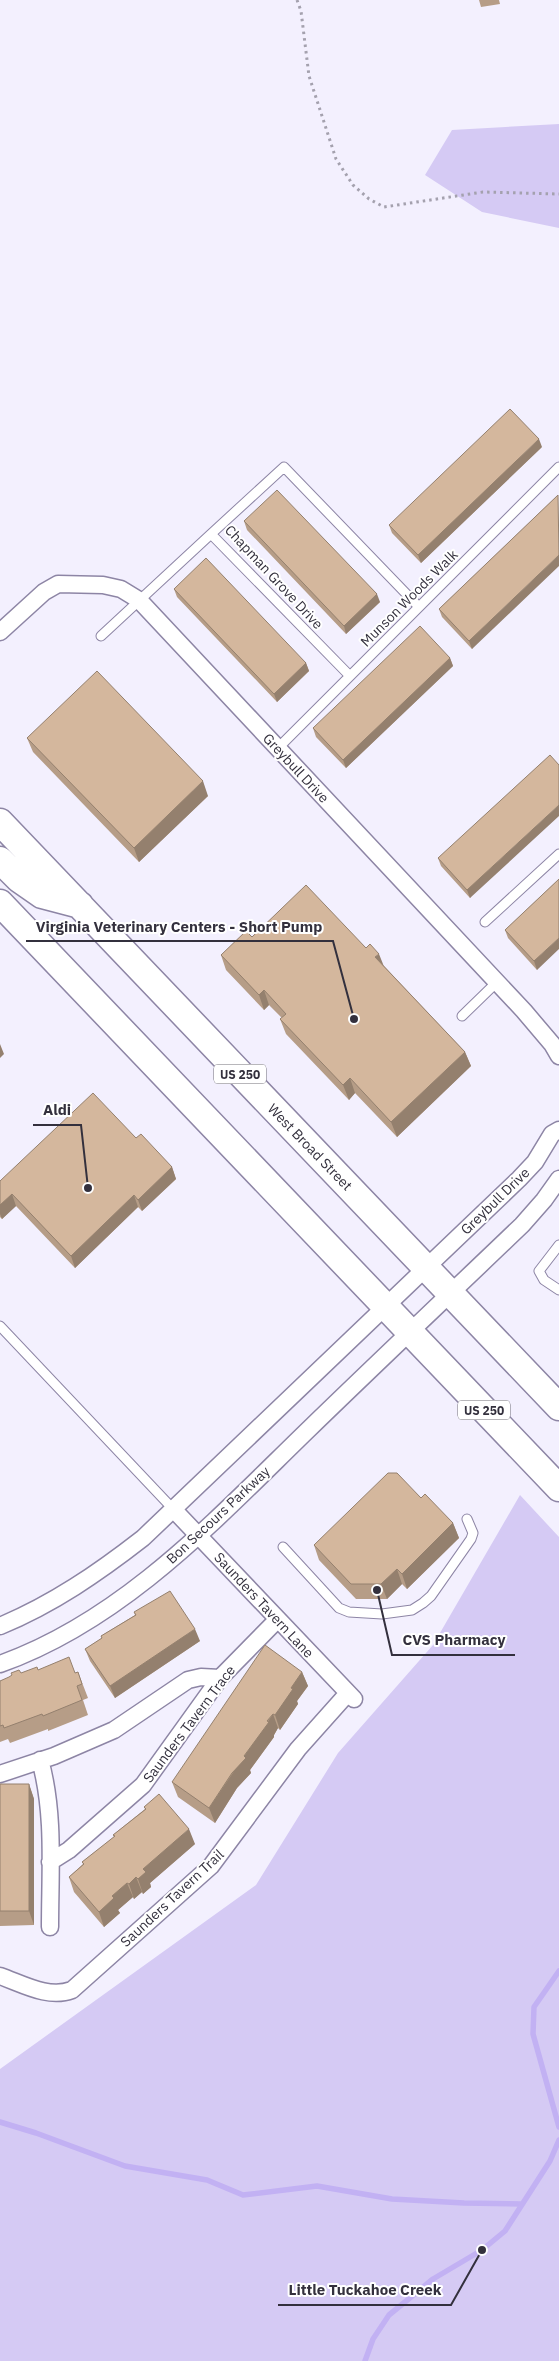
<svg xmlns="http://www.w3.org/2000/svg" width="559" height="2361" font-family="'IBM Plex Sans',sans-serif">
<rect width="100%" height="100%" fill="#f3f0fe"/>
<!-- green -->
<path fill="#d5caf4" d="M559 124V228L482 212 425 175 452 130Z
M520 1495 559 1537V2361H0V2069L256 1885 338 1753 433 1645Z"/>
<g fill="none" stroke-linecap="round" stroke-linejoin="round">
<!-- stream -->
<path stroke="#c2b1f3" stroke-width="5.5" d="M559 1971 534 2007 533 2034 559 2127
M0 2122 36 2133 125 2166 207 2180 243 2195 317 2186 392 2199 464 2203 522 2204
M365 2361 373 2339 389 2315 433 2279 482 2250 505 2231 550 2161 559 2140"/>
<defs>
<path id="service" d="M101 636 211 534
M350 676 211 534 284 467 419 607
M278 748 559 467
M485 922 559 854
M462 1016 497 982
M559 1245 539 1271 544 1280 559 1290
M0 1326 174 1510
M283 1547 339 1608 349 1612 382 1614 412 1610 423 1603 431 1596 471 1539 473 1533 467 1519"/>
<path id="minor" d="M0 632 44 592 58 584 103 585 121 589 139 600 524 1011 552 1044 559 1056
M174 1510 354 1699
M0 1626C53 1604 98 1573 143 1538L519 1179 535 1162 552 1134 559 1130
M0 1664C124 1620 217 1518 310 1428 380 1360 451 1293 522 1225L544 1200 559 1179
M40 1760C55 1813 50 1871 50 1927
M0 1774 54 1756 114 1730 188 1680 201 1677 220 1678
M50 1862 69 1850 143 1785 220 1678 277 1620
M0 1976C23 1984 48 1999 72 1990L211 1866 298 1749 348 1693"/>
<path id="primary" d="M0 822 559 1407
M0 860 19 879 42 895 80 905
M0 903 559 1488"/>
</defs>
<!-- service casing -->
<use href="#service" stroke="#8d85a5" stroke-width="11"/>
<!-- minor casing -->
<use href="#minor" stroke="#8d85a5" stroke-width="19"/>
<!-- primary casing -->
<use href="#primary" stroke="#8d85a5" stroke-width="29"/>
<!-- path -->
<path stroke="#a4a1ae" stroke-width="3" stroke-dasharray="2.5 4" stroke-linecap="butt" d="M297 0 301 11 309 76 336 159 353 185 369 199 384 207 483 192 559 194"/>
<!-- service -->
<use href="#service" stroke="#fff" stroke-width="9"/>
<!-- minor -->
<use href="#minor" stroke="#fff" stroke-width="16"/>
<!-- primary -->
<use href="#primary" stroke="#fff" stroke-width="26"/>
</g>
<!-- wall -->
<path fill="#b69d87" d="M479 0H499L500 4 481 7Z
M542 447 421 563 392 533 389 525Z
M558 495 472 649 442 617 439 609Z
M244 521 380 602 346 634 247 530Z
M174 589 306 663 309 671 277 702 177 597Z
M450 658 453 666 346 768 316 737 313 728Z
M27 738 208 796 139 862 33 752Z
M559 765 470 898 441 866 438 858Z
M559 879 537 970 508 938 505 930Z
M252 937 384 966 465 1052 471 1066 397 1137 355 1093 349 1100 286 1034 280 1019 282 1018 269 1005 264 1010 226 970 221 955Z
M172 1167 176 1179 142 1211 138 1207 75 1268 16 1206 2 1219 0 1217V1181Z
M421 1498 453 1523 459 1538 407 1589 402 1584 387 1599H356L319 1560 314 1545Z
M134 1612 200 1641 115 1698 90 1661 85 1649 102 1638 101 1636 135 1615Z
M38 1670 75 1673 78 1672 88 1698 83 1700 88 1715 48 1731V1729L10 1743 8 1739 0 1742V1681Z
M302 1672 308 1686 297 1701 298 1704 280 1730 278 1728 274 1735V1737L250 1770 251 1773 237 1788 215 1823 178 1797 172 1782Z
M0 1784H29L34 1799V1925L0 1926Z
M144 1807 195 1844 150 1883 151 1887 143 1894 142 1892 134 1899 133 1897 118 1910 120 1913 104 1927 74 1892 69 1877 83 1864 82 1862 114 1837 113 1835 145 1809Z"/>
<!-- shaded-wall -->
<path fill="#94806e" d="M539 439 542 447 421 563 418 555Z
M559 555V566L472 649 469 641Z
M377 594 380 602 346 634 344 626Z
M450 658 453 666 346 768 343 760Z
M306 663 309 671 277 702 274 694Z
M203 781 208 796 139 862 134 848Z
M559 805V816L470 898 467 890Z
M559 938V949L537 970 534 961Z
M379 954 385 969 375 957Z
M264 990 269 1005 264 1010 259 995Z
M0 1044 4 1054 0 1058Z
M465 1052 471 1066 397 1137 391 1122Z
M350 1078 355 1093 349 1100 343 1085Z
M172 1167 176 1179 142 1211 138 1200Z
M12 1194 16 1206 2 1219 0 1214V1205Z
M134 1195 138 1207 75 1268 71 1256Z
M453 1523 459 1538 407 1589 402 1574Z
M397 1569 402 1584 387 1599 381 1584Z
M195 1629 200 1641 115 1698 110 1686Z
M302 1672 308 1686 297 1701 298 1704 280 1730 275 1715 291 1688Z
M273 1714 278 1728 274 1735V1737L250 1770 251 1773 237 1788 215 1823 209 1808Z
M29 1784 34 1799V1925L29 1911Z
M189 1829 195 1844 150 1883 151 1887 143 1894 138 1879 143 1869Z
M136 1877 142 1892 134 1899 129 1884Z
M127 1883 133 1897 118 1910 120 1913 104 1927 99 1912 112 1896Z"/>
<!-- building -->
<path fill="#d4b79d" stroke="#94806e" d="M510 409 539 439 418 555 389 525Z
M277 490 377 594 344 626 244 521Z
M558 495 559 555 469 641 439 609Z
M206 558 306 663 274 694 174 589Z
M420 626 450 658 343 760 313 728Z
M97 671 203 781 134 848 27 738Z
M550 755 559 765V805L467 890 438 858Z
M559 879V938L534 961 505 930Z
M306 885 366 948 370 944 379 954 375 957 465 1052 391 1122 350 1078 343 1085 280 1019 286 1014 264 990 259 995 221 955 246 931 252 937Z
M93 1093 136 1138 141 1134 172 1167 138 1200 134 1195 71 1256 12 1194 0 1205V1181Z
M388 1473H397L421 1498 425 1494 453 1523 402 1574 397 1569 381 1584H351L314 1545Z
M170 1591 195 1629 110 1686 85 1649 102 1638 101 1636 136 1615 134 1612Z
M265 1645 302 1672 291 1688 293 1689 275 1715 273 1714 267 1721 269 1722 244 1756 246 1758 232 1773 209 1808 172 1782Z
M69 1657 75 1673 78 1672 82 1684 77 1686 82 1700 43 1716 42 1714 4 1728 3 1725 0 1726V1681L9 1677 12 1675 11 1673 19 1670 21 1673 37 1667 38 1670Z
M0 1784H29V1911H0Z
M159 1794 189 1829 143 1869 146 1872 138 1879 136 1877 129 1884 127 1883 112 1896 114 1898 99 1912 69 1877 84 1864 82 1862 115 1836 113 1835 146 1809 144 1807Z"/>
<g text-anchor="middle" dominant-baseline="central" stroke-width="4" stroke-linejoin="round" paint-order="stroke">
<!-- shield labels -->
<g fill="#fff" stroke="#706e77" stroke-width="1">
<rect x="214" y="1064.5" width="52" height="19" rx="4"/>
<rect x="458" y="1400.5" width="52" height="19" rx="4"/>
</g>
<g font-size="12" font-weight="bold" fill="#33303d">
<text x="240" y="1074">US 250</text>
<text x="484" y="1410">US 250</text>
</g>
<!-- street labels -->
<g font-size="14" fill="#33303d" stroke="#fff">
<text transform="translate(274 577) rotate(47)">Chapman Grove Drive</text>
<text transform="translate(409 598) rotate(-45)">Munson Woods Walk</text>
<text transform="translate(296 768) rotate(47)">Greybull Drive</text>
<text transform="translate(310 1147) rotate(46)">West Broad Street</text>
<text transform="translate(495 1201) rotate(-44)">Greybull Drive</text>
<text transform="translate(218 1515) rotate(-43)">Bon Secours Parkway</text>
<text transform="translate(264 1605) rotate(47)">Saunders Tavern Lane</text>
<text transform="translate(189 1724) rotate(-53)">Saunders Tavern Trace</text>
<text transform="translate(172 1898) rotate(-43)">Saunders Tavern Trail</text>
</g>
</g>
<!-- callouts -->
<path fill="none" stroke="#33303d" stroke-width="2" d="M354 1019L333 941H26M88 1188L81 1125H33M377 1590L392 1655H515M482 2250L451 2305H278"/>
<g fill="#33303d" stroke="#fff" stroke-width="2">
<circle cx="354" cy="1019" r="5"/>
<circle cx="88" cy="1188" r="5"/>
<circle cx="377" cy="1590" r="5"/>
<circle cx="482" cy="2250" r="5"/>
</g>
<g font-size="15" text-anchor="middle" font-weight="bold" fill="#33303d" stroke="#fff" stroke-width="4" stroke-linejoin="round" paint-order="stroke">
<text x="179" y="932">Virginia Veterinary Centers - Short Pump</text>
<text x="57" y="1115">Aldi</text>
<text x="454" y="1645">CVS Pharmacy</text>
<text x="365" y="2295">Little Tuckahoe Creek</text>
</g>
</svg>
